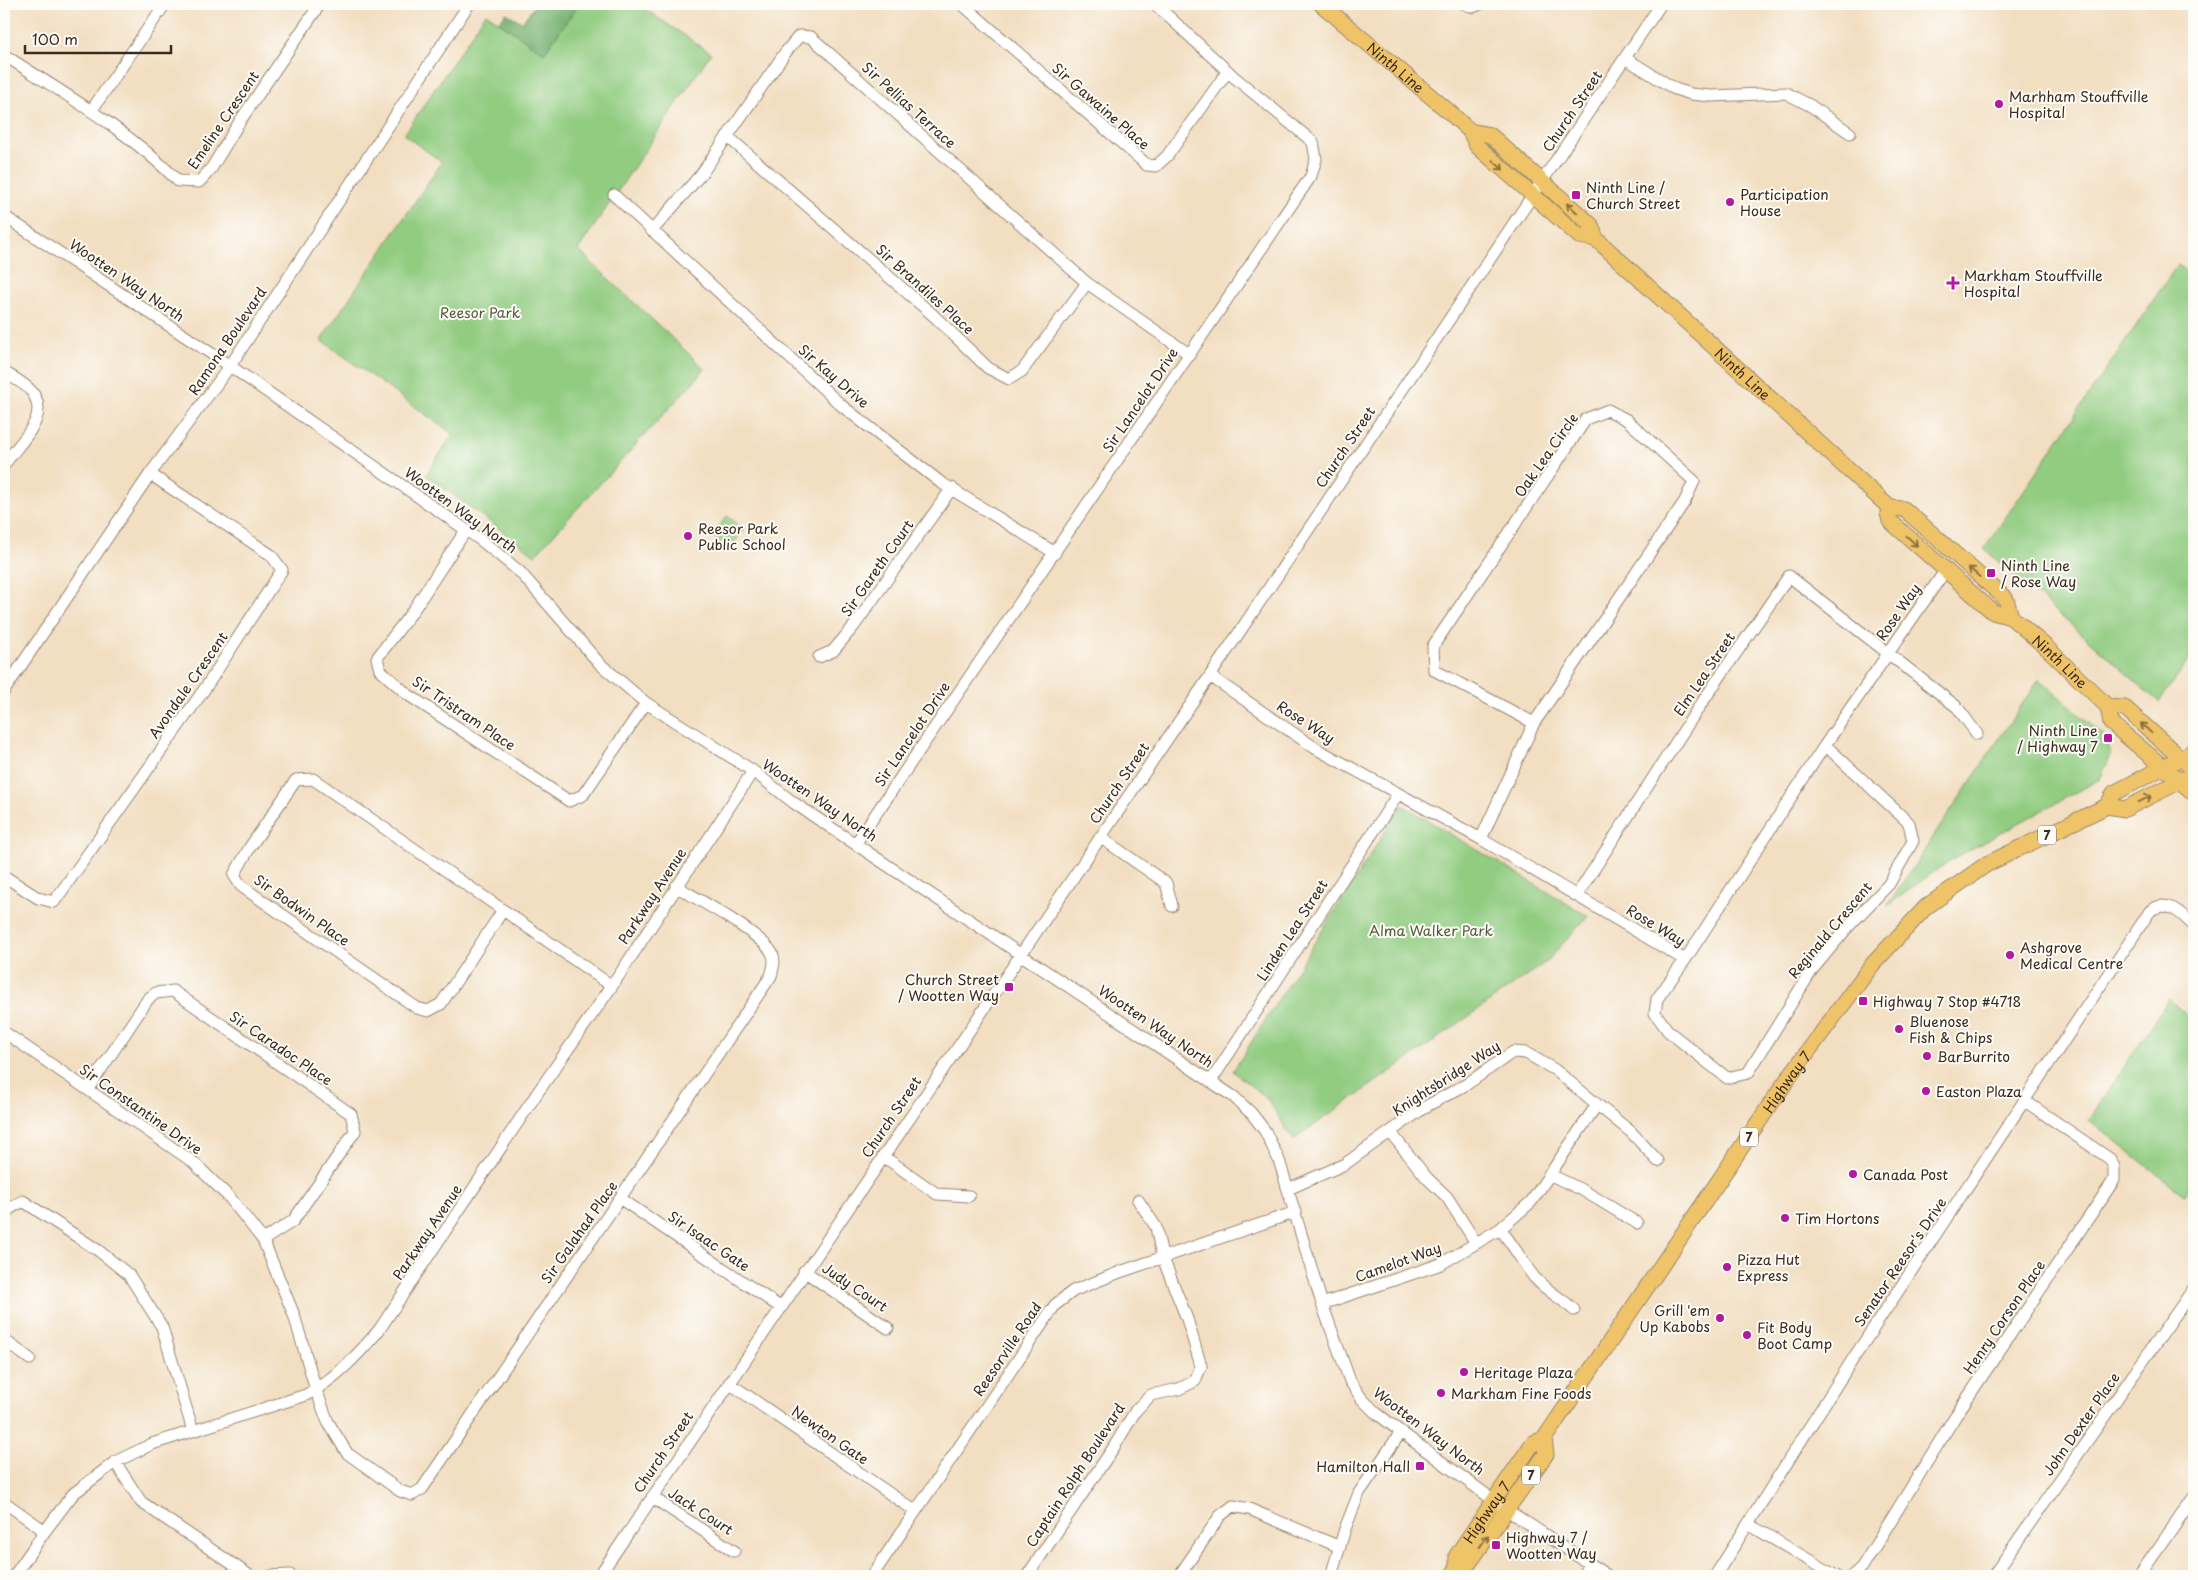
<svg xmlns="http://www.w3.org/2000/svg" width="2198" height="1580" font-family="'Playpen Sans',sans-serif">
<rect width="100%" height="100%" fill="#fdfcf7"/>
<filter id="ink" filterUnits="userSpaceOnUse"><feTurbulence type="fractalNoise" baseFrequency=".02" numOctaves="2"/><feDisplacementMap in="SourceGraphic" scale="10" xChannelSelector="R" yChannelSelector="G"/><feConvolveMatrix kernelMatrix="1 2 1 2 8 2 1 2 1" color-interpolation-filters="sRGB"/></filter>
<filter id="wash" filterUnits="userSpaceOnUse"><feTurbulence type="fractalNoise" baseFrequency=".0096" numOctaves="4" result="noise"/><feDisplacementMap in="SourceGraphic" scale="20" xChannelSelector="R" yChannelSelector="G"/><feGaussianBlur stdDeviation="1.12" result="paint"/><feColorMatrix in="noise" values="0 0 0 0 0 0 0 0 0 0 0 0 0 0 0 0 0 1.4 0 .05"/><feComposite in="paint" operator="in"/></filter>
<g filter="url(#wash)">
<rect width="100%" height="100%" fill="#f2dec1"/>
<!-- green -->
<path fill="#91cc81" stroke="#667b50" d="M579 4H637L711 53 578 250 705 369 535 555 426 475 453 434 321 340 442 162 404 135 486 13 544 53Z
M2178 264 2194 280V653L2159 702 1984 549Z
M727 516 744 529 730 549 712 536Z
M2039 679 2106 738 2111 755 2100 779 1949 861 1887 906Z
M1402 805 1588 916 1546 962 1293 1140 1268 1100 1233 1071Z
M2169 999 2194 1022V1181L2185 1195C2152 1171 2121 1145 2089 1120Z"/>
<!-- forest -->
<path fill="#74b06f" stroke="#586d46" d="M536 4H579L544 53 499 22 506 13 522 22Z"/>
</g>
<g filter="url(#ink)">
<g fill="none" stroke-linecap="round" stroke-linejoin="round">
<defs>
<path id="minor" d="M962 4 1147 165 1156 166 1167 156 1228 71
M1465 4 1473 7 1480 4
M4 55C63 93 128 130 178 181L199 182 211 169 240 121 320 4
M1625 58 1675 89 1691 94 1711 96 1786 93 1811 106 1850 133
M91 111 165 4
M727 136 933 315 988 368 1009 379 1022 371 1087 283
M614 195 842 406 940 482 1055 553
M4 216 230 366 482 541 520 572 600 664 646 703 753 771 794 803 1234 1097 1252 1114 1265 1131 1279 1160 1322 1304 1350 1381 1362 1399 1375 1412 1401 1432 1507 1510 1608 1576
M652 231 702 173 785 53 799 36 811 37 1087 283 1189 354
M4 372C12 377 26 384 32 392 52 418 17 444 4 465
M466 530 412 612 377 658 380 670 407 694 569 801 583 795 646 703
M819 657 833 651 854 626 952 488
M1210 676 1315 748 1481 839 1685 960
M4 691 150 474 230 366 469 4
M1825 745 1909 823 1913 841 1889 884 1846 929 1812 970 1748 1073 1727 1078 1668 1031 1655 1013 1657 999 1685 960 1825 745 1945 571
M1100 837 1166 883 1172 906
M1481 839 1534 723 1434 670 1433 646 1586 419 1608 410 1627 420 1694 481 1685 501 1534 723
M856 843 1311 176 1316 159 1313 142 1234 77 1155 4
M4 876 38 898 54 902 206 687 282 570 271 555 150 474
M1577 895 1699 707 1789 576 1957 707 1977 734
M503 910 313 779 296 780 250 847 234 875 241 886 417 1008 428 1011 441 1004 503 910 612 986
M4 1032 193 1162 230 1198 263 1240 294 1315 316 1390 328 1422 347 1453 400 1491 412 1495 422 1489 771 976C773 968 776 961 772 953 762 934 697 899 676 886
M1211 1081 1398 794
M88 1089 148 999 156 993 173 991 351 1114 355 1131 293 1221 263 1240
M1391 1133 1427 1178 1447 1197 1476 1243
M883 1156 937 1194 969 1196
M1549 1174 1584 1191 1637 1223
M1288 1189 1345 1164 1425 1107 1467 1084 1513 1052 1526 1053 1555 1070 1631 1132 1658 1161
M621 1199 780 1307
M4 1216 9 1209 23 1201 99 1251 129 1275 162 1327 193 1431
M1500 1229C1513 1244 1522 1262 1534 1277 1546 1291 1562 1298 1574 1310
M804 1271 888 1328
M1322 1304 1441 1264 1500 1229 1531 1202 1596 1106
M4 1340 30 1359
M729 1383 915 1511
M115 1462 141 1502 250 1576
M652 1497 734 1551
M4 1502 45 1531
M1748 1524 1836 1576
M14 1576 45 1531 73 1494 115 1462 152 1444 306 1395C335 1379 358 1355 379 1330L538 1092 612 986 753 771
M271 1576 290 1575
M599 1576 1210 676 1661 4
M872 1576 1055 1305 1073 1291 1120 1272 1296 1212
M1027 1576 1114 1447 1136 1410 1151 1395 1179 1389 1195 1381 1201 1366 1187 1319 1162 1256 1156 1227 1138 1200
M1179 1576 1220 1516 1233 1506 1249 1509 1340 1547
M1331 1576 1345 1529 1359 1493 1401 1432
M1582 1576 1590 1564
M1715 1576 1851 1362 2150 911C2167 898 2182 914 2194 926
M1852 1576 1862 1567 1956 1415 2114 1180V1167L2110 1159 2025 1101
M1993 1576 2194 1288
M2139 1576 2194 1497"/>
<g id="major">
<path id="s1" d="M1321 4 1447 110 1470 131 1477 146 1579 236 1596 239"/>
<path id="s2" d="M1470 131 1490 135 1591 225 1596 239 1890 508 1904 509 2006 599 2011 617"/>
<path id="s3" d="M1890 508 1888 513 1890 521 1993 612 2011 617 2047 648 2108 707 2111 723 2194 793"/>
<path d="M2108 707 2125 708 2194 770"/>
<path d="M2107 806 2125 809 2188 777"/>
<path id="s4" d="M1457 1568V1555L1533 1443 1544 1439 1789 1077 1872 965 1926 907 1987 864 2107 806 2114 793 2194 751"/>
<path d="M1452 1576 1457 1568 1469 1563 1546 1454 1544 1439"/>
</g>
</defs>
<!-- minor casing -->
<use href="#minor" stroke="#968470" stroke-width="13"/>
<!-- major casing -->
<use href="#major" stroke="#968470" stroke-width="17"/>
<!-- minor -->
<use href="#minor" stroke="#fff" stroke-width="11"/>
<!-- major -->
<use href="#major" stroke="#efc469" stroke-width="15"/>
</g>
<!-- one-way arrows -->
<defs><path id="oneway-shaft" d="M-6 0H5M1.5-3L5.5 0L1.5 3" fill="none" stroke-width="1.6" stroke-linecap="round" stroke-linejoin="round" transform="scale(1.25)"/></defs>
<g stroke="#8c6f40">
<use href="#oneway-shaft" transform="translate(1498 165) rotate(42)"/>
<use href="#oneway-shaft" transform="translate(1572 208) rotate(-138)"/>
<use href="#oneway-shaft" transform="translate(1912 541) rotate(43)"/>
<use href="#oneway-shaft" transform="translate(1974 572) rotate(-139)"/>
<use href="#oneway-shaft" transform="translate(2146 728) rotate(-137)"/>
<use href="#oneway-shaft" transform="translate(2145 799) rotate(-27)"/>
<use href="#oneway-shaft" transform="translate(1484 1541) rotate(-55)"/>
</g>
</g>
<!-- markers -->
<g fill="#b5179e" stroke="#fdfcf7" stroke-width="2">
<circle cx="1999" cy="104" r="5"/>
<rect x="1571" y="190" width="10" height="10" rx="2.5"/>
<circle cx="1730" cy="202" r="5"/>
<path d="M1950.5 275.5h5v5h5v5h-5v5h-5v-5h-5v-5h5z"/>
<circle cx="688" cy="536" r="5"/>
<rect x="1986" y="568" width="10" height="10" rx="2.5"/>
<rect x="2103" y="733" width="10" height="10" rx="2.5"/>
<circle cx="2010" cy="955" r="5"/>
<rect x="1004" y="982" width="10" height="10" rx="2.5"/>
<rect x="1858" y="996" width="10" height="10" rx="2.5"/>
<circle cx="1899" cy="1029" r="5"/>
<circle cx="1927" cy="1056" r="5"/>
<circle cx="1926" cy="1091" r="5"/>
<circle cx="1853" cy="1174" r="5"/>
<circle cx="1785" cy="1218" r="5"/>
<circle cx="1727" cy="1267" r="5"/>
<circle cx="1720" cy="1318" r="5"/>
<circle cx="1747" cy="1335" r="5"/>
<circle cx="1464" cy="1372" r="5"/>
<circle cx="1441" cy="1393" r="5"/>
<rect x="1415" y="1461" width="10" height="10" rx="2.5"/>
<rect x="1491" y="1540" width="10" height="10" rx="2.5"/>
</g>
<g text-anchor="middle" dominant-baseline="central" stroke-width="4" stroke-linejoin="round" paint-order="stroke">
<!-- shield labels -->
<g fill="#fdfcf7" stroke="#75695f" stroke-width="1">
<rect x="2038" y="825.5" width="18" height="19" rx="4"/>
<rect x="1740" y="1127.5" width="18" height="19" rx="4"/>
<rect x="1522" y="1465.5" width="18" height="19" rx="4"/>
</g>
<g font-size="12" font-weight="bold" fill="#3b2a1e">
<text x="2047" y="835">7</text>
<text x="1749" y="1137">7</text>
<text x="1531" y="1475">7</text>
</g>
<!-- street labels -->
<g font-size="14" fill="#3b2a1e" stroke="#fdfcf7">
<text stroke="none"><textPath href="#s1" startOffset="98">Ninth Line</textPath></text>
<text transform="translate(909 105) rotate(42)">Sir Pellias Terrace</text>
<text transform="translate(1101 106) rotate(41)">Sir Gawaine Place</text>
<text transform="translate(1572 111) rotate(-56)">Church Street</text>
<text transform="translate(223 120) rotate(-56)">Emeline Crescent</text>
<text transform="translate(127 280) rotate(34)">Wootten Way North</text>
<text transform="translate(925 289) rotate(42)">Sir Brandiles Place</text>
<text transform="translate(227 341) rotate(-56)">Ramona Boulevard</text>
<text stroke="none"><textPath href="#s2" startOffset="370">Ninth Line</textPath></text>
<text transform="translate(834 376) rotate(41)">Sir Kay Drive</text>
<text transform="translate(1140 400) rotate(-56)">Sir Lancelot Drive</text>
<text transform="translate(1345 447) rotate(-56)">Church Street</text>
<text transform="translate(1546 455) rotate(-55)">Oak Lea Circle</text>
<text transform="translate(461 510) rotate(36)">Wootten Way North</text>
<text transform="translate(877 568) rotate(-55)">Sir Gareth Court</text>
<text transform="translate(1898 612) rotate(-55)">Rose Way</text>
<text stroke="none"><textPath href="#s3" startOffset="236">Ninth Line</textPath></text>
<text transform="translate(1704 674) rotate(-56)">Elm Lea Street</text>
<text transform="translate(188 685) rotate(-55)">Avondale Crescent</text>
<text transform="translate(464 713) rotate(34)">Sir Tristram Place</text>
<text transform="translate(1306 722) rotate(33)">Rose Way</text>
<text transform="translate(912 734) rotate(-56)">Sir Lancelot Drive</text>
<text transform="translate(1119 783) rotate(-56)">Church Street</text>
<text transform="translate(820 800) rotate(34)">Wootten Way North</text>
<text transform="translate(652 896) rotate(-57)">Parkway Avenue</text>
<text transform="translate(302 910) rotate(35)">Sir Bodwin Place</text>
<text transform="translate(1656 925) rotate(31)">Rose Way</text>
<text transform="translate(1292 930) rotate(-57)">Linden Lea Street</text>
<text transform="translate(1830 930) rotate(-50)">Reginald Crescent</text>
<text transform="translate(1156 1026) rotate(34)">Wootten Way North</text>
<text transform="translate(281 1048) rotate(34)">Sir Caradoc Place</text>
<text transform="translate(1446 1078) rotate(-33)">Knightsbridge Way</text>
<text stroke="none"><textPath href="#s4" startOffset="592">Highway 7</textPath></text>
<text transform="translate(141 1109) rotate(35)">Sir Constantine Drive</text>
<text transform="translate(891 1117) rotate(-56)">Church Street</text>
<text transform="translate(427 1232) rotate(-56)">Parkway Avenue</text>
<text transform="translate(579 1232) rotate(-55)">Sir Galahad Place</text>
<text transform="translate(709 1241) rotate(34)">Sir Isaac Gate</text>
<text transform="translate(1398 1262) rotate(-20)">Camelot Way</text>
<text transform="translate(1900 1262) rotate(-56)">Senator Reesor's Drive</text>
<text transform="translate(855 1287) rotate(34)">Judy Court</text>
<text transform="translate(2004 1317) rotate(-56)">Henry Corson Place</text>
<text transform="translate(1007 1349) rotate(-56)">Reesorville Road</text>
<text transform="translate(2081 1424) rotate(-55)">John Dexter Place</text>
<text transform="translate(1429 1431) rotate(37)">Wootten Way North</text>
<text transform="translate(830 1435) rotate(35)">Newton Gate</text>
<text transform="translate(663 1452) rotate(-56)">Church Street</text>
<text transform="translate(1075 1475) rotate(-57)">Captain Rolph Boulevard</text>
<text transform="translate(701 1511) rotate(33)">Jack Court</text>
<text stroke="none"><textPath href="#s4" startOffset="65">Highway 7</textPath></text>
</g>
<!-- poi labels -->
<g font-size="14" fill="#3b2a1e" stroke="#fdfcf7" text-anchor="start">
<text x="2009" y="96">Marhham Stouffville<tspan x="2009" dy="16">Hospital</tspan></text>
<text x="1586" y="187">Ninth Line /<tspan x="1586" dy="16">Church Street</tspan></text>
<text x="1740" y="194">Participation<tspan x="1740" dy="16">House</tspan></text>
<text x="1964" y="275">Markham Stouffville<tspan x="1964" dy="16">Hospital</tspan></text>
<text x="698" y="528">Reesor Park<tspan x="698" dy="16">Public School</tspan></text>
<text x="2001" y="565">Ninth Line<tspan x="2001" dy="16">/ Rose Way</tspan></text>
<text x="2098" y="730" text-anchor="end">Ninth Line<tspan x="2098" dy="16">/ Highway 7</tspan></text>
<text x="2020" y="947">Ashgrove<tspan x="2020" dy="16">Medical Centre</tspan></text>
<text x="999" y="979" text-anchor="end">Church Street<tspan x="999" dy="16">/ Wootten Way</tspan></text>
<text x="1873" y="1001">Highway 7 Stop #4718</text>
<text x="1909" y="1021">Bluenose<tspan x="1909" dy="16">Fish &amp; Chips</tspan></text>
<text x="1937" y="1056">BarBurrito</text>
<text x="1936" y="1091">Easton Plaza</text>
<text x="1863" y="1174">Canada Post</text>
<text x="1795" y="1218">Tim Hortons</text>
<text x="1737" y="1259">Pizza Hut<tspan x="1737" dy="16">Express</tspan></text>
<text x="1710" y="1310" text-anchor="end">Grill 'em<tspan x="1710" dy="16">Up Kabobs</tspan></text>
<text x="1757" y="1327">Fit Body<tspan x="1757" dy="16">Boot Camp</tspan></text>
<text x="1474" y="1372">Heritage Plaza</text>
<text x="1451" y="1393">Markham Fine Foods</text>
<text x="1410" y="1466" text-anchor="end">Hamilton Hall</text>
<text x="1506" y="1537">Highway 7 /<tspan x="1506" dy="16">Wootten Way</tspan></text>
</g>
<!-- park labels -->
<g font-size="14" fill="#555b3c" stroke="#fdfcf7">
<text x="480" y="312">Reesor Park</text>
<text x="1431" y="930">Alma Walker Park</text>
</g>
</g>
<!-- margin -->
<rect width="2198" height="1580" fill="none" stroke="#fdfcf7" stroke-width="20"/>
<!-- scale -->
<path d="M25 45v8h146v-8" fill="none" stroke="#3b2a1e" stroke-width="2.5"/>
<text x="32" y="45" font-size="15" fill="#3b2a1e" stroke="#fdfcf7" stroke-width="4" paint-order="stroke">100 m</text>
</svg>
